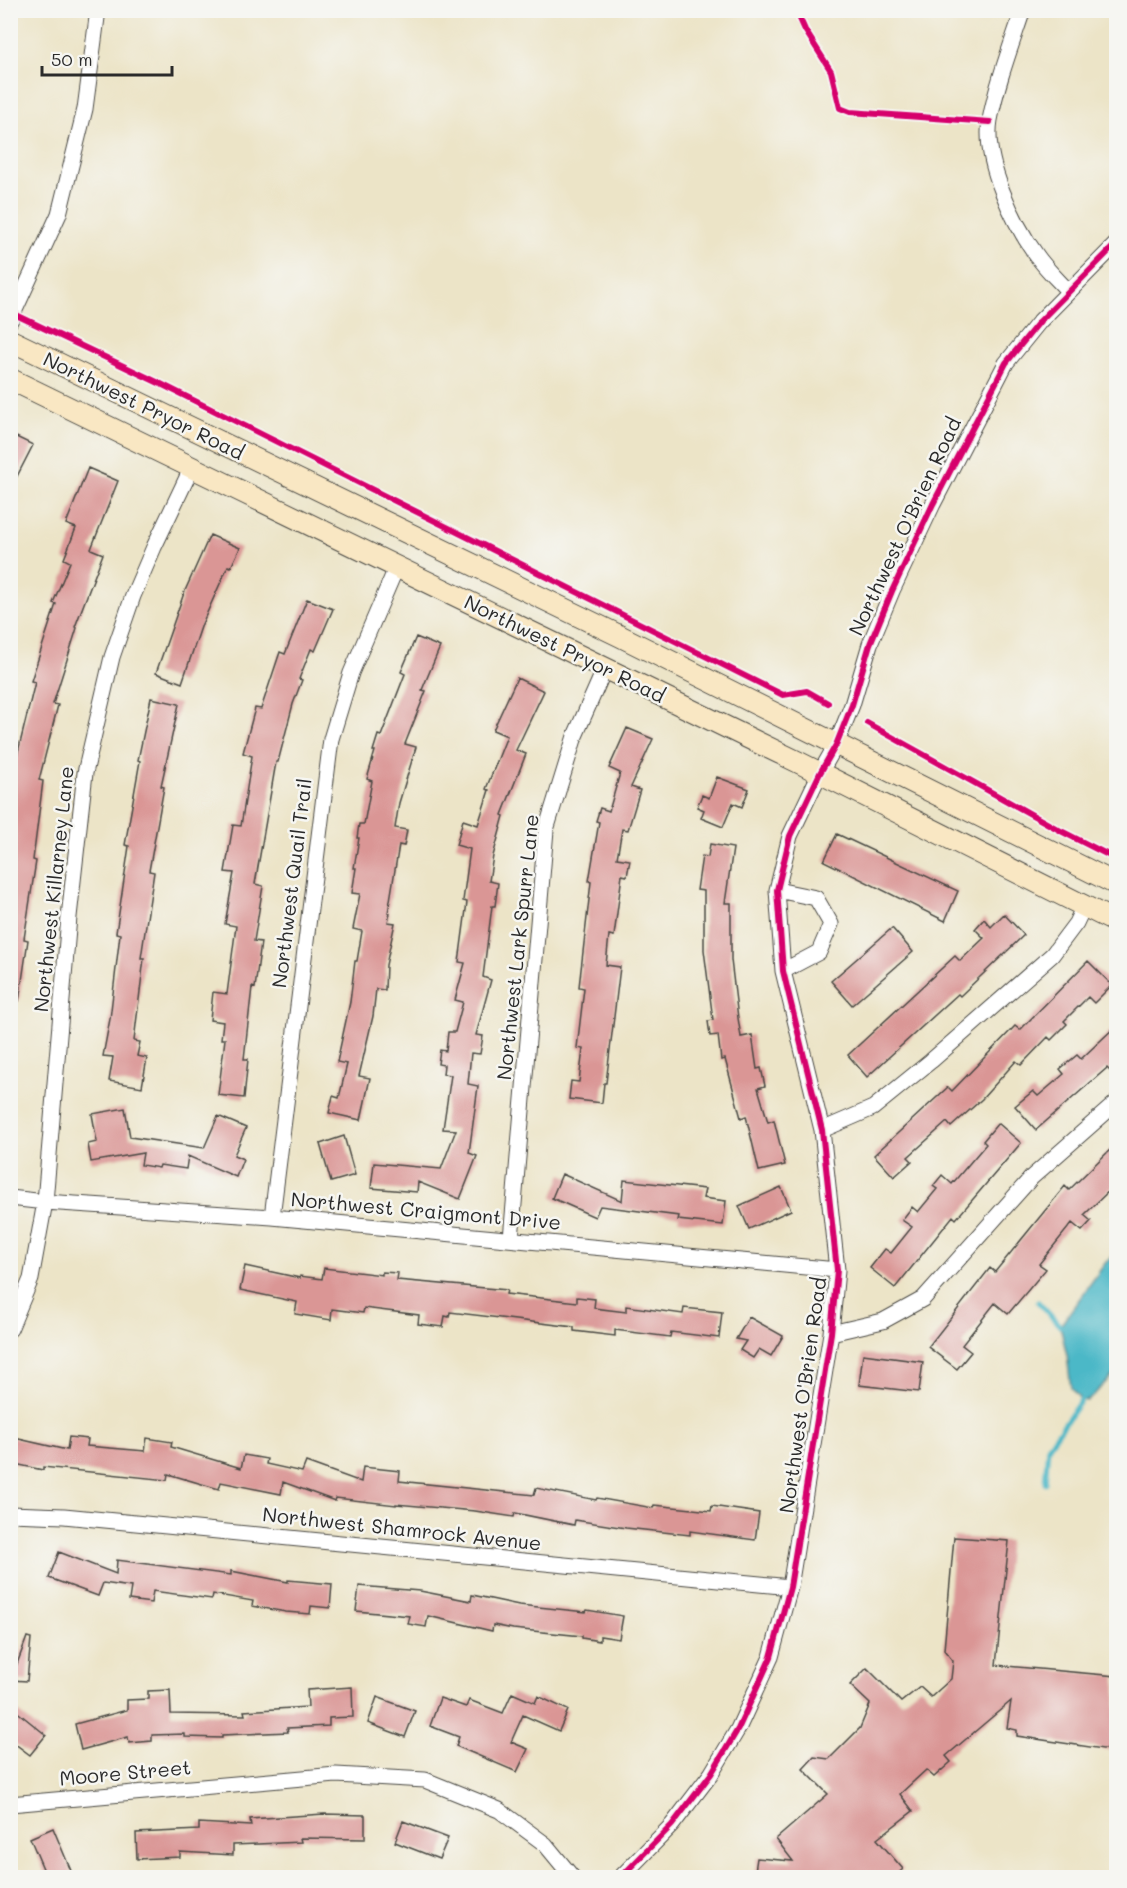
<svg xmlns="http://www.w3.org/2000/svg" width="1127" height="1888" font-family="Mali,sans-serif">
<rect width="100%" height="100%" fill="#f6f6f2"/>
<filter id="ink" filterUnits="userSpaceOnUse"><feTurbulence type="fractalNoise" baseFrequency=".0167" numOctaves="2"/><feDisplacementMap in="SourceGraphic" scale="12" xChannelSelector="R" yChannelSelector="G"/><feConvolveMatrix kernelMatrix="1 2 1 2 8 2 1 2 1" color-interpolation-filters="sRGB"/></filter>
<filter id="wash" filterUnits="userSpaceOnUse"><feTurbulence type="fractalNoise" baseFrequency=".008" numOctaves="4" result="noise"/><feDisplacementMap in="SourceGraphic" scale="24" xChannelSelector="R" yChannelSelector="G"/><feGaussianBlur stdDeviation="1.35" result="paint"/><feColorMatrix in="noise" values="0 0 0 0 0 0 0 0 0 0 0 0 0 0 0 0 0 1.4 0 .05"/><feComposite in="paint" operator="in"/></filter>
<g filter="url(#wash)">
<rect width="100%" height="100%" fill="#ece4c7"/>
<!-- water -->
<path fill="#4bb8c7" stroke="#3b7279" stroke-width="1.5" d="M1116 1254V1372L1088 1401 1081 1400 1071 1388 1067 1355 1060 1326 1106 1262Z"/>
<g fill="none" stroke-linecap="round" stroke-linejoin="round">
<!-- stream -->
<path stroke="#4bb8c7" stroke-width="5" d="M1038 1302 1060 1326
M1045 1483 1048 1447 1081 1400"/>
</g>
<g id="blocks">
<!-- building -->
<path fill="#da9695" d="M10 434 33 445 10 490Z
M88 468 118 481 91 549 103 554 75 627 77 628 53 704 58 705 39 780 43 781 33 860 36 861 24 939 28 940 19 1001 10 1000V798L15 764 35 682 31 681 56 604 53 603 70 562 64 559 76 528 66 524Z
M210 535 240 548 231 567 228 566 202 624 182 683 156 673 184 593Z
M307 599 333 609 315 651 311 649 299 679 302 680 293 704 278 762H276L255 884 263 886 254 941 261 942 255 988 252 987 244 1059H248L244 1098 218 1095 225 1039H221L223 1022 210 1020 213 992 227 994 236 926 225 924 234 873 225 872 233 825 241 826 252 756 243 753 255 708 261 709 280 652 285 654Z
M416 637 440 647 422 690 426 691 405 744 416 747 399 803 395 828 407 830 404 846 399 845 388 913H390L388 922 395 923 386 965 385 990 376 989 373 1016 359 1076 370 1078 361 1120 329 1113 333 1096 339 1098 347 1064 337 1062 350 1002 355 961H357L362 931 353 929 360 894 352 893 356 868H354L359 838H357L359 824H364L372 781 367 779 375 751H373L378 735 381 736 405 674 401 672Z
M517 678 544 691 516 750 526 754 502 815 504 816 493 856 489 881 498 883 495 906H492L483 977 491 980 476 1035 483 1036 480 1054 471 1053 468 1084 478 1086 469 1153 477 1156 460 1199 418 1182 417 1192 371 1188 374 1163 441 1169 456 1130 443 1129 451 1075 443 1074 444 1065 438 1064 440 1050 446 1051 448 1032H455L463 1002 455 1000 465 963 459 962 467 902 463 901 470 849 456 845 463 820 478 825 489 790 486 789 507 736 493 730Z
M151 698 179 704 161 786 164 787 149 871 154 872 141 958H144L134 1041 140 1042 137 1056 147 1058 142 1087 109 1081 113 1057 103 1056 110 1019 120 934 116 933 129 846 125 845 140 761 138 760Z
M627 728 653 739 631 787 640 790 628 830 622 829 617 858 630 860 627 876 622 875 614 936 609 935 606 965 620 967 606 1083H604L602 1103 569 1099 571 1081 579 1082 583 1049 577 1048 584 988 579 987 591 882 589 881 599 822 596 821 600 808 609 811 620 773 609 768Z
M717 777 749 789 742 807 733 803 723 827 701 818 704 810 697 807 702 795 709 798Z
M837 834 958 891 945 921 824 861Z
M710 844 733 848 725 903H731V960L738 1018 741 1037 752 1035 757 1069 761 1068 765 1086 758 1088 768 1122 774 1120 785 1165 759 1171 746 1116 741 1118 725 1059 721 1060 718 1035 710 1036 708 1021 713 1020 704 950V891L697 890 702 856 708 857Z
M1004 914 1024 935 960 996 958 994 867 1077 848 1055 955 956 960 961 984 938 975 929 984 919 991 927Z
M892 928 913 952 852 1005 831 981Z
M1088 961 1112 985 1094 1003 1088 997 1064 1021 1067 1024 1051 1040 1048 1037 1021 1065 1016 1061 982 1099 951 1127 947 1122 908 1157 912 1161 894 1177 874 1155 948 1087 952 1091 1015 1026 1020 1030Z
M1116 1026V1064L1110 1071 1107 1068 1036 1130 1015 1106 1033 1091 1038 1096 1064 1074 1060 1069 1077 1055 1081 1059Z
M125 1108 130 1137 204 1148 218 1116 246 1128 234 1155 243 1159 236 1177 188 1156 186 1169 160 1165 159 1168 141 1165 143 1153 91 1162 88 1144 97 1142 92 1114Z
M998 1123 1021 1143 956 1219 953 1216 895 1288 870 1268 885 1249 891 1253 912 1227 902 1220 912 1207 918 1212 937 1189 933 1186 942 1175 952 1184 986 1144 983 1141Z
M344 1136 355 1175 331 1182 320 1144Z
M1116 1144V1184L1084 1215 1091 1221 1082 1231 1072 1223 1039 1264 1046 1269 1008 1314 995 1303 962 1345 971 1352 957 1369 928 1347 990 1268 995 1272 1065 1186 1069 1190Z
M562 1174 622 1201 624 1180 705 1189 703 1198 726 1201 723 1225 678 1220 679 1216 600 1206 595 1217 552 1198Z
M781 1187 791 1210 749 1229 739 1206Z
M245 1266 300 1278V1276L322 1279 324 1268 382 1275V1272L398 1273 397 1280 507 1290 506 1294 577 1302V1297L595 1299 594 1308 626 1312V1306L683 1314 684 1308 722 1312 719 1338 671 1332 670 1337 615 1330V1336L574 1331V1327L450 1312 449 1317 445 1316 443 1327 418 1324 419 1315 364 1308 363 1313 332 1309 331 1320 295 1314 297 1302 240 1290Z
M749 1317 783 1336 771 1356 759 1349 753 1358 740 1350 746 1341 736 1339Z
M863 1354 923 1362 919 1392 859 1385Z
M10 1437 67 1450 69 1437 88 1439 87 1446 145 1451 147 1438 172 1442 171 1447 241 1468 244 1455 267 1459 266 1464 302 1472 306 1462 361 1482 363 1467 400 1471 399 1481 534 1495 536 1488 596 1500 597 1498 653 1508 654 1505 711 1511 712 1506 759 1513 755 1540 690 1531V1535L626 1528 575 1520 574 1525 515 1513 514 1517 475 1511 396 1504V1505L336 1498 335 1501 283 1482 281 1494 221 1482 219 1489 168 1474 167 1480 43 1467V1470L10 1463Z
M954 1537 1009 1541 996 1665 1116 1676V1751L1017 1736V1730L1007 1728 1011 1701 946 1756 951 1762 934 1777 926 1770 900 1794 913 1811 877 1839 903 1869 893 1878H754L757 1858 793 1861 776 1839 828 1794 803 1769 814 1757 829 1759 860 1728 870 1704 850 1685 867 1668 901 1702 920 1687 931 1697 951 1679 953 1661 944 1650Z
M59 1552 116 1574 117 1560 231 1575V1571L288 1582V1580L332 1584 330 1608 311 1606 310 1614 286 1612 252 1606 253 1601 213 1594 212 1599 153 1591 151 1603 129 1600 131 1587 103 1583 98 1596 49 1578Z
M359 1586 420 1591 471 1601 472 1595 519 1605 586 1612 587 1610 623 1616 619 1639 600 1636V1641L582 1638V1636L513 1629 493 1625 492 1631 428 1616 426 1627 408 1624 410 1616 356 1611Z
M27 1637 31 1638 27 1681 11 1680Z
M352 1687 353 1717 329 1718V1726L287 1728 288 1732 222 1735V1738L185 1737V1734L152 1735V1741L129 1743 128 1737 81 1750 75 1724 127 1710V1700L148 1699V1691L170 1690 171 1714 245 1715 244 1711 308 1707 307 1690Z
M512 1693 535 1703 538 1696 568 1710 559 1731 523 1715 511 1742 528 1749 517 1772 456 1746 459 1737 430 1726 440 1698 466 1707 469 1700 503 1713Z
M377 1697 415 1711 405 1737 368 1723Z
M10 1706 46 1735 30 1755 10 1740Z
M324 1814 365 1815V1839L300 1838 301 1842 233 1845V1855L180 1852V1857L137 1859 136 1833 199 1830V1823L251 1826 250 1819Z
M403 1821 448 1838 439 1859 395 1842Z
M53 1828 74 1878H47L30 1838Z"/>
</g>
</g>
<g filter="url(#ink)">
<use href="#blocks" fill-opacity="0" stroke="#484742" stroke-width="1.5"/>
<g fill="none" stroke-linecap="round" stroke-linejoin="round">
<defs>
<path id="street" d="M1023 10C1011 46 997 83 990 120 983 161 1014 224 1037 256 1046 269 1058 280 1068 291
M10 321 59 214 85 109 98 10
M777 890 816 898 831 924 819 952 783 971
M822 1130 873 1108 931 1061 1052 955 1076 923 1084 906
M10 1198 45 1202 272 1217 837 1270
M272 1217 331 739 351 673 397 566
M511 1239 546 830 575 736 605 668
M10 1329 31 1279 45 1202 69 917 85 773 112 657 133 596 154 547 192 467
M831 1333 883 1321 923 1299 1032 1177 1116 1103
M10 1514 64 1516 790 1587
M10 1804 336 1775 425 1780 499 1810 545 1844 573 1878
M620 1878 672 1825 711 1774 738 1729 771 1657 790 1587 831 1333 837 1270 822 1130 783 971 777 890 790 836 820 773 836 745 852 705 870 644 892 591 933 504 1006 363 1040 321 1116 244"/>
<path id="secondary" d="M10 340 620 636 1116 884
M10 379 798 762 1116 922"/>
</defs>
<!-- street casing -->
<use href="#street" stroke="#484742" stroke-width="17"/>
<!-- secondary casing -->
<use href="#secondary" stroke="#484742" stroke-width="23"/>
<!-- street -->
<use href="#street" stroke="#fff" stroke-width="15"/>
<!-- secondary -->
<use href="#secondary" stroke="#f9e7c3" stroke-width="21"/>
<defs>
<path id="cycleway" d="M796 10 805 30 831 71 840 108 850 112 990 122
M10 312 159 383 783 695 807 691 828 703
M867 723 1061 831 1116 859
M620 1878 672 1825 711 1774 738 1729 771 1657 790 1587 831 1333 837 1270 822 1130 783 971 777 890 790 836 820 773 836 745 852 705 870 644 892 591 933 504 1006 363 1040 321 1116 244"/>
</defs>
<!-- cycleway casing -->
<use href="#cycleway" stroke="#f6f6f2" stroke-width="10"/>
<!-- cycleway -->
<use href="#cycleway" stroke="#d6006c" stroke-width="6"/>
</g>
</g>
<g text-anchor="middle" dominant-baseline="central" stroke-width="5" stroke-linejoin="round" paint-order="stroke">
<!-- street labels -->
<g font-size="20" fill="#2b2b2b" stroke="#f6f6f2">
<text transform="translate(144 405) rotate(26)">Northwest Pryor Road</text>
<text transform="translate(904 526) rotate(-65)">Northwest O'Brien Road</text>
<text transform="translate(565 648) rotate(26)">Northwest Pryor Road</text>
<text transform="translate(291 883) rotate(-83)">Northwest Quail Trail</text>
<text transform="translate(53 889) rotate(-84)">Northwest Killarney Lane</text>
<text transform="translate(517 947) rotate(-84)">Northwest Lark Spurr Lane</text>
<text transform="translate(426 1210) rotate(5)">Northwest Craigmont Drive</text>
<text transform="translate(802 1395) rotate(-82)">Northwest O'Brien Road</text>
<text transform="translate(402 1528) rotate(6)">Northwest Shamrock Avenue</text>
<text transform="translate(125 1772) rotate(-5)">Moore Street</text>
</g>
</g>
<!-- margin -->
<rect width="1127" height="1888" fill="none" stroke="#f6f6f2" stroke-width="36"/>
<!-- scale -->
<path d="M42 66v9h130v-9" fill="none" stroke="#2b2b2b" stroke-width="3"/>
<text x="51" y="66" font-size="18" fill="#2b2b2b" stroke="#f6f6f2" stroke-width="4.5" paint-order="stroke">50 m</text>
</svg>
